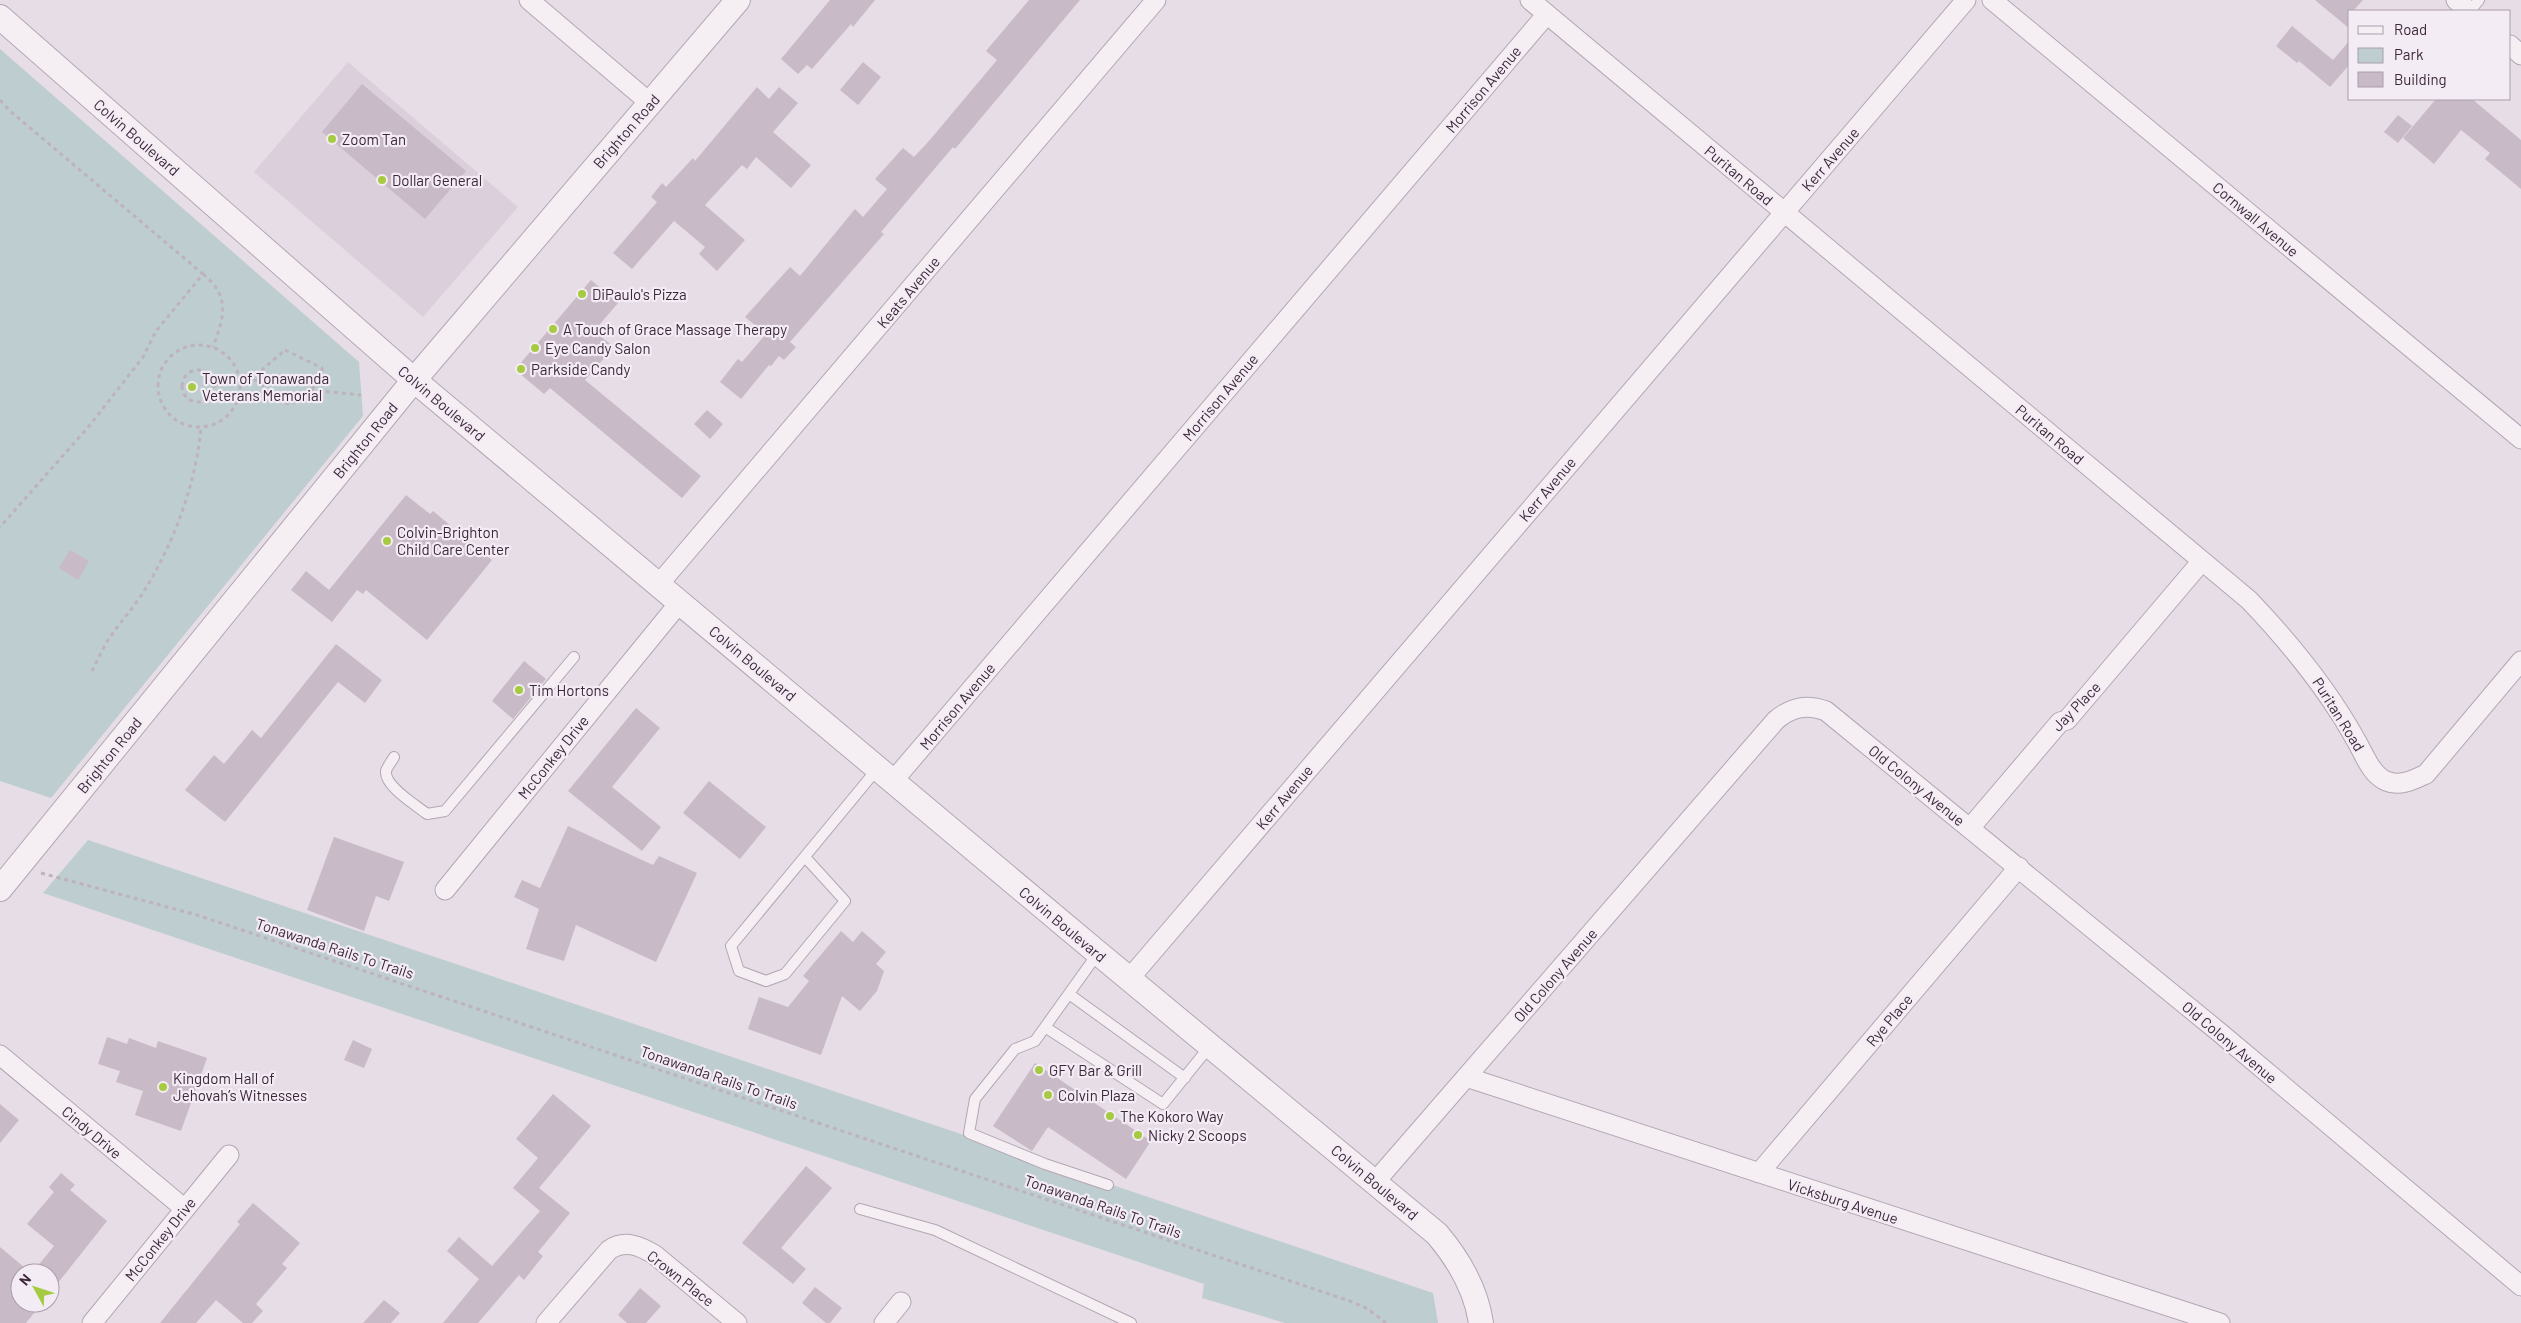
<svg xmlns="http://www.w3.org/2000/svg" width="2521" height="1323" font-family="Barlow,sans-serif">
<rect width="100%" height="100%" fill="#e6dde6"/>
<!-- built -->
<path fill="#dbcfdb" d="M348 62 518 207 423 317 254 172Z"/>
<!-- green -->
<path fill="#becdd0" d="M0 49 359 362 363 416 51 798 0 781Z
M88 840 1433 1293 1438 1323H1285L1202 1298 1204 1284 43 893Z"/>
<!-- building -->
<path fill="#c9bac8" d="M830 0H875L853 27 851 24 812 69 807 65 798 74 781 59Z
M1029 0H1080L955 149 953 147 881 232 884 234 790 342 796 347 784 360 779 356 771 366 769 365 741 399 720 382 738 359 742 362 766 334 745 317 790 267 800 276 855 209 863 217 887 189 875 179 903 148 914 157 929 141 997 60 986 51Z
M2315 0H2363L2353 11H2350V29Z
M2292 26 2333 60 2350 40V64L2330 87 2299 61 2297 63 2276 46Z
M863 62 881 77 858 105 840 90Z
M362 84 466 171 425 219 322 132Z
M757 87 769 99 779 87 798 103 773 132 811 165 791 188 756 157 747 169 742 165 705 205 745 240 717 271 699 254 705 247 674 221 632 269 613 253 657 202 651 197 662 183 666 187 693 158 695 161Z
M2436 99H2472L2521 140V189L2485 159 2490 153 2461 130 2434 164 2403 138Z
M2398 115 2412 126 2398 143 2384 132Z
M591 280 618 303 594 331 614 347 585 380 701 476 682 498 550 388 544 394 519 373V365Z
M707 410 723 424 710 439 694 424Z
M406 495 430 514 433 511 492 560 427 640 366 590 363 594 357 590 332 622 291 590 306 571 329 590Z
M70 550 89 561 78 580 59 568Z
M336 644 382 680 365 703 338 682 225 822 185 790 214 755 224 764 252 730 261 738Z
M524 661 546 679 513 719 492 701Z
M636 708 660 728 612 787 661 827 642 851 568 791Z
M709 781 766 827 740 859 683 813Z
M568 826 653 865 659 856 697 873 656 962 576 925 564 961 526 949 539 909 514 897 522 880 540 888Z
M334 837 404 862 389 901 376 896 364 931 307 910Z
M841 931 853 942 862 931 886 952 876 964 884 971 877 991 860 1011 842 996 821 1055 748 1029 759 997 788 1007 809 981 803 976Z
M107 1037 127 1044 129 1038 156 1048 158 1041 207 1058 181 1131 135 1115 143 1091 116 1082 120 1071 98 1064Z
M353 1040 372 1049 364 1068 344 1060Z
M1035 1063 1151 1141 1126 1179 1048 1127 1032 1151 993 1126Z
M553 1094 591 1126 539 1188 570 1213 538 1252 543 1256 524 1280 519 1275 478 1323H443L479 1279 447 1251 459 1237 492 1266 540 1211 513 1188 538 1158 516 1139Z
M0 1104 19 1120 0 1143Z
M806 1166 832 1188 781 1248 806 1269 793 1284 742 1243Z
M61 1173 75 1185 70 1190 107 1221 50 1293V1273H32L54 1246 27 1224 54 1192 49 1187Z
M253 1203 300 1243 282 1264 287 1268 256 1304 263 1311 252 1323H243L216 1300 196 1323H160L240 1224 237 1222Z
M0 1247 31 1273H20V1303H42L26 1323H0Z
M815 1287 842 1308 830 1323H826L802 1303Z
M640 1288 661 1306 646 1323H627L618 1315Z
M384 1300 400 1313 391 1323H363Z"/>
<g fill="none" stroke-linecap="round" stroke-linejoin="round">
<defs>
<path id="service" d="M2470 11 2479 0
M394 757C392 761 387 767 386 771 384 786 416 805 427 814L445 811 574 657
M805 857 845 901 785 974 766 981 739 971 731 946C780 887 829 828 878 768
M1098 953 1035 1041 1015 1049 975 1099 969 1133 1045 1164 1108 1185
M1069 994 1185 1078
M1045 1027 1163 1104 1210 1046
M860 1209 935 1230 1131 1323"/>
<path id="minor" d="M529 0 650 103
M1530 0 2249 600C2291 644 2328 689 2357 742 2365 756 2371 774 2386 781 2400 787 2413 780 2426 774L2521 661
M1992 0 2521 439
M2456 0 2469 11
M2510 45 2521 55
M659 584 1156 0
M893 781 1547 14
M1970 828 2060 722 2067 720 2202 561
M445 890 680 602
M1129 979 1966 0
M0 1055 185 1209
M1466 1077 2220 1323
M1759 1173 2019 867
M1375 1182 1776 720C1792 707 1806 704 1826 711L2219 1032 2521 1286
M92 1323 229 1155
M546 1323 609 1250C625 1239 640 1246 655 1255L737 1323
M884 1323 901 1302"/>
<path id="tertiary" d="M0 17 414 380 1098 953 1437 1234C1459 1260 1476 1289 1481 1323
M0 889 414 380 738 0"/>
</defs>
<!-- service casing -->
<use href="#service" stroke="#b3a6b3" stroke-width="12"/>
<!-- minor casing -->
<use href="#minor" stroke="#b3a6b3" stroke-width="21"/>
<!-- tertiary casing -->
<use href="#tertiary" stroke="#b3a6b3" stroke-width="26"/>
<!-- path -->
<path stroke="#beb3bc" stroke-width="3" stroke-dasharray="4 4" stroke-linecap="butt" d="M0 100 10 111 203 274 156 331 143 357 90 425 0 527
M203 274C231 297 224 317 213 347
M158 386a41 41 0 1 1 82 0a41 41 0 1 1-82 0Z
M285 350 322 368 323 380 290 405 264 390 261 380 263 369Z
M182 386a16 16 0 1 1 32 0a16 16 0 1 1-32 0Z
M214 384 261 380
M310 390 361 395
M92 671C97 661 102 650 108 640 119 623 133 609 144 591 174 543 196 484 201 427
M41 873 197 915 1350 1301 1368 1309 1386 1323"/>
<!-- service -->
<use href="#service" stroke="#f5eff4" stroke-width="10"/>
<!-- minor -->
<use href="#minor" stroke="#f5eff4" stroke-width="19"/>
<!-- tertiary -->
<use href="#tertiary" stroke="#f5eff4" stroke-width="24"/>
</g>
<!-- markers -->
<g fill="#a6cb42" stroke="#f4ecf4" stroke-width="2">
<circle cx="332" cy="139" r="5"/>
<circle cx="382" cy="180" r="5"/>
<circle cx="582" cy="294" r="5"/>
<circle cx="553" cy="329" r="5"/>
<circle cx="535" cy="348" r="5"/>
<circle cx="521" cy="369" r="5"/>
<circle cx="192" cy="387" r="5"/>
<circle cx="387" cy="541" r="5"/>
<circle cx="519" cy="690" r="5"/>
<circle cx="1039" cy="1070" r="5"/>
<circle cx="163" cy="1087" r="5"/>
<circle cx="1048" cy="1095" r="5"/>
<circle cx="1110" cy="1116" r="5"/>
<circle cx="1138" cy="1135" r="5"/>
</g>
<g text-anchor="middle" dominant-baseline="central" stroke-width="4.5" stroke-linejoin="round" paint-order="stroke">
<!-- street labels -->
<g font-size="15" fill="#3c273b" stroke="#f4ecf4">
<text transform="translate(1483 89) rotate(-50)">Morrison Avenue</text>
<text transform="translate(626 131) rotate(-49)">Brighton Road</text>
<text transform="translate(137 137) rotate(41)">Colvin Boulevard</text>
<text transform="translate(1830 159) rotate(-49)">Kerr Avenue</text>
<text transform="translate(1739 175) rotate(40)">Puritan Road</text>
<text transform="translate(2256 219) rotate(40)">Cornwall Avenue</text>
<text transform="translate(908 292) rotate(-50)">Keats Avenue</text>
<text transform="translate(1220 397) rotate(-50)">Morrison Avenue</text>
<text transform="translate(442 403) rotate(40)">Colvin Boulevard</text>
<text transform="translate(2050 434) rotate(40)">Puritan Road</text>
<text transform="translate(365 440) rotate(-51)">Brighton Road</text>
<text transform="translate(1547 489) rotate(-50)">Kerr Avenue</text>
<text transform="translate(753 663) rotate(40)">Colvin Boulevard</text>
<text transform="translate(957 706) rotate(-50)">Morrison Avenue</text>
<text transform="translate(2076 706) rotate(-46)">Jay Place</text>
<text transform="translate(2339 714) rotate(58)">Puritan Road</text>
<text transform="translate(109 755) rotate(-51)">Brighton Road</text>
<text transform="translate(553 757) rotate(-51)">McConkey Drive</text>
<text transform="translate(1917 785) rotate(39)">Old Colony Avenue</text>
<text transform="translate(1284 797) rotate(-50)">Kerr Avenue</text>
<text transform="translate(1063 924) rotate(40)">Colvin Boulevard</text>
<text transform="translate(335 948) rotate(18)">Tonawanda Rails To Trails</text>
<text transform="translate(1555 975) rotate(-49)">Old Colony Avenue</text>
<text transform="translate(1889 1020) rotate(-50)">Rye Place</text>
<text transform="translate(2230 1042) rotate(40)">Old Colony Avenue</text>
<text transform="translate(719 1077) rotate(19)">Tonawanda Rails To Trails</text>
<text transform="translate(92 1132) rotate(40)">Cindy Drive</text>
<text transform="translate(1375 1182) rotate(40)">Colvin Boulevard</text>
<text transform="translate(1843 1201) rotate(18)">Vicksburg Avenue</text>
<text transform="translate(1103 1206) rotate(19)">Tonawanda Rails To Trails</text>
<text transform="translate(160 1239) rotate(-51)">McConkey Drive</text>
<text transform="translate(681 1278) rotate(38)">Crown Place</text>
</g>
<!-- poi labels -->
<g font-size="15" fill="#3c273b" stroke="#f4ecf4" text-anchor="start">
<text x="342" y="139">Zoom Tan</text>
<text x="392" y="180">Dollar General</text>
<text x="592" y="294">DiPaulo's Pizza</text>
<text x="563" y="329">A Touch of Grace Massage Therapy</text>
<text x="545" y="348">Eye Candy Salon</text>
<text x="531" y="369">Parkside Candy</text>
<text x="202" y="378">Town of Tonawanda<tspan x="202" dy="17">Veterans Memorial</tspan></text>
<text x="397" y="532">Colvin-Brighton<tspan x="397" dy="17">Child Care Center</tspan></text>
<text x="529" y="690">Tim Hortons</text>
<text x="1049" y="1070">GFY Bar &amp; Grill</text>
<text x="173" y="1078">Kingdom Hall of<tspan x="173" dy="17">Jehovah’s Witnesses</tspan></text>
<text x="1058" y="1095">Colvin Plaza</text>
<text x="1120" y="1116">The Kokoro Way</text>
<text x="1148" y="1135">Nicky 2 Scoops</text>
</g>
</g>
<!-- legend -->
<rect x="2348" y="10" width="162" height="90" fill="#f4ecf4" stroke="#aa9daa"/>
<rect x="2358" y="26" width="25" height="8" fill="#f5eff4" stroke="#aa9daa"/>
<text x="2394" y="35" font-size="15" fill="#3c273b">Road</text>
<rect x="2358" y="48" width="25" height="15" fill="#becdd0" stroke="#aa9daa"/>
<text x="2394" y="60" font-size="15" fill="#3c273b">Park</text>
<rect x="2358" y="72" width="25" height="15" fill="#c9bac8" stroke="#aa9daa"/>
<text x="2394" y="85" font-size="15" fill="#3c273b">Building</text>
<!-- north arrow -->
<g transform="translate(35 1288) rotate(310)"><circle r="24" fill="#f4ecf4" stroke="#aa9daa"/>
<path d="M0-4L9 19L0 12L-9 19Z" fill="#a6cb42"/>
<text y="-8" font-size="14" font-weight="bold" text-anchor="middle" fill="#3c273b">N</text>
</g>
</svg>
